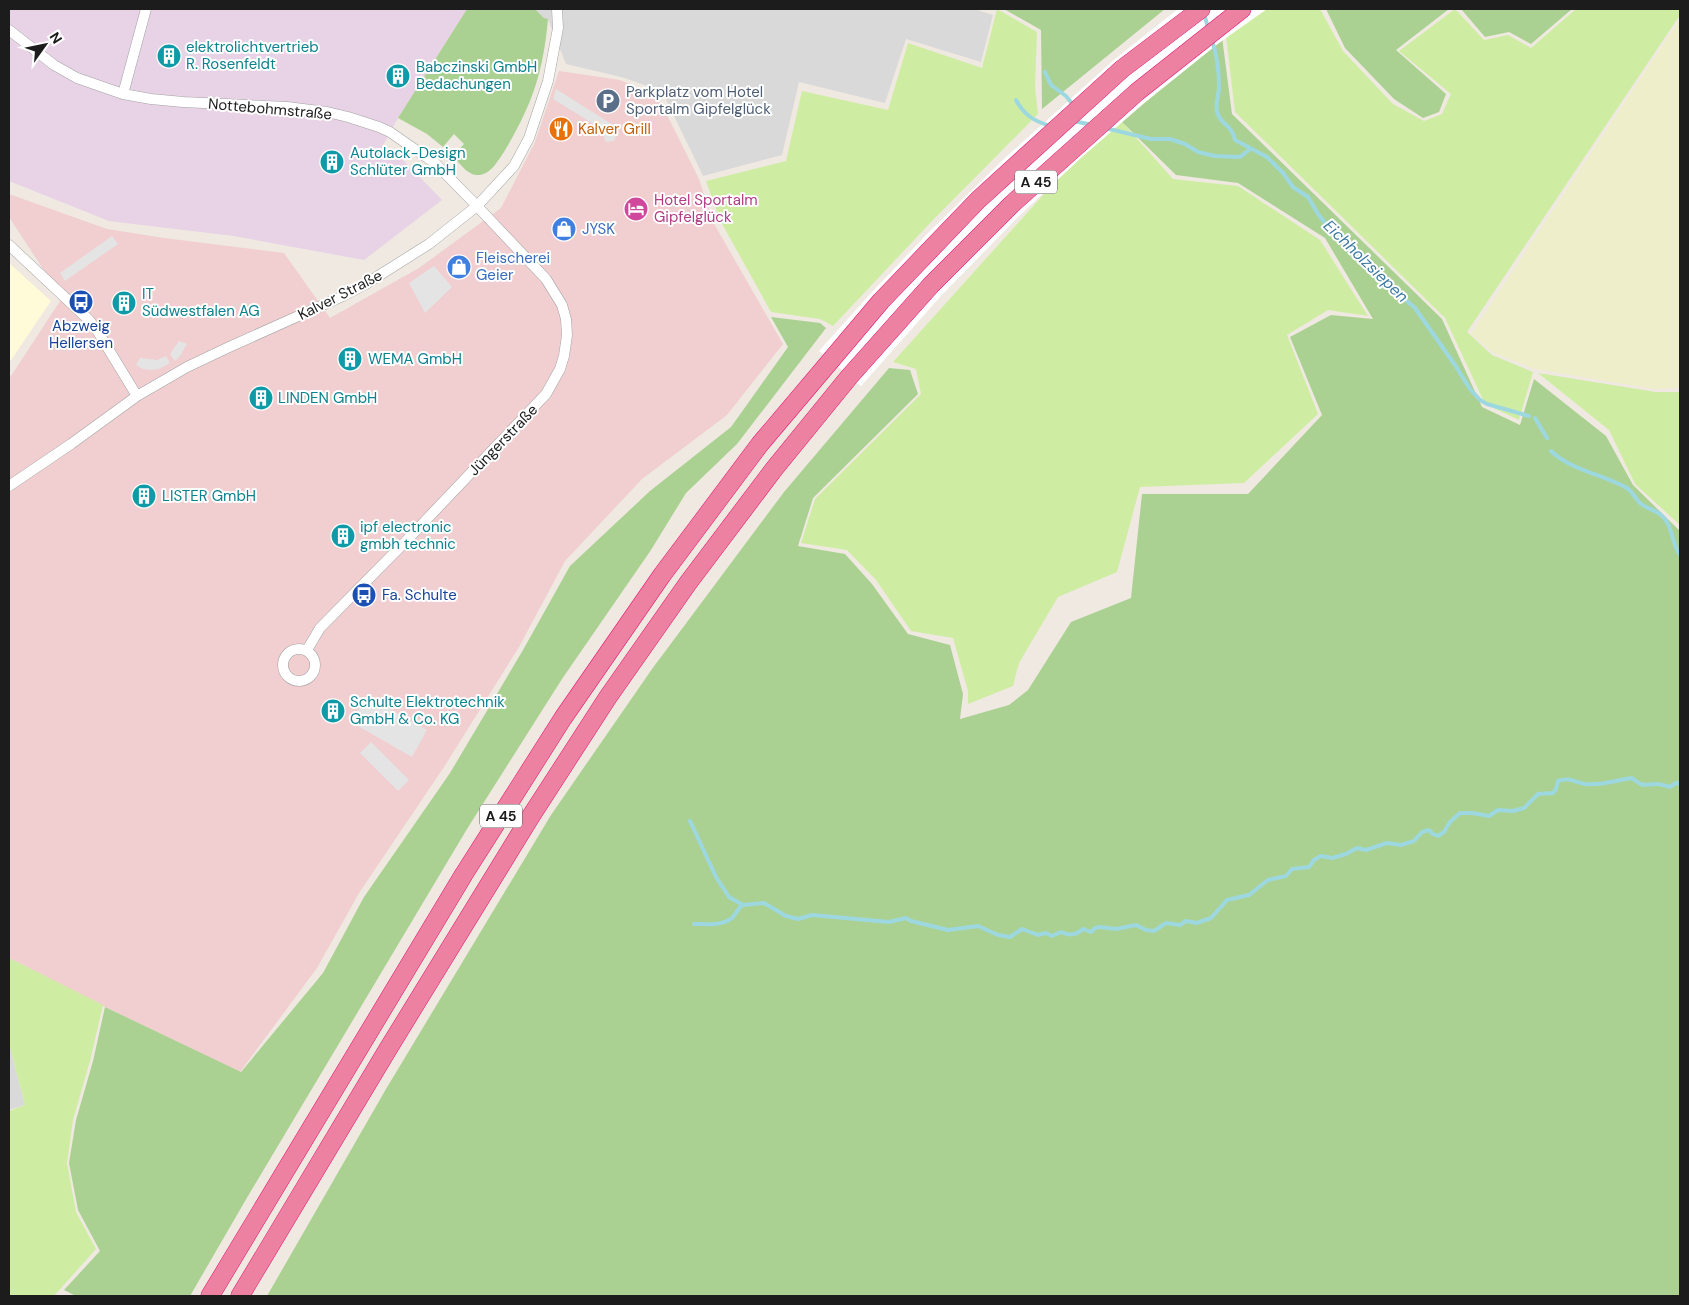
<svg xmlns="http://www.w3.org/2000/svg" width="1689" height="1305" font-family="'DM Sans',sans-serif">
<rect width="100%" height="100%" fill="#efe9e1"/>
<!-- residential -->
<path fill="#dad9d9" d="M535 9H974L993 15 981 62 906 39 885 103 799 82 782 155 703 176 662 91 621 77 566 64 548 19 544 18Z
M9 1043 25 1105 9 1110Z"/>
<!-- commercial -->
<path fill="#f1ced0" d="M559 71 620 80 658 97 699 179 713 222 783 344 727 415 642 479 565 561 519 647 444 767 359 893 317 968 240 1072 105 1007 9 958V379L62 298 9 217V194L107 229 164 238 284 253 330 318 419 268 501 208 535 142Z"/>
<!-- industrial -->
<path fill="#e8d2e6" d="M9 9H467L398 118 382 147 402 159 442 200 364 260 234 236 109 221 9 181Z"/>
<!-- education -->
<path fill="#fffbd9" d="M9 263 51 301 9 363Z"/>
<!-- farmland -->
<path fill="#efeeca" d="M1680 19V388L1654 389 1535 369 1494 353 1471 334Z"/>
<!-- grass -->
<path fill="#cfeda2" d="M997 9 1037 32 1035 87 1038 114 932 221 833 326 820 319 771 312 720 220 706 181 786 161 802 91 888 110 908 43 982 68Z
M1262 9H1320L1343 51 1393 104 1424 121 1442 114 1451 94 1399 51 1455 9 1484 40 1508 35 1531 48 1576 9H1680V15L1467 332 1492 355 1533 372 1519 420 1485 404 1445 318 1235 112 1226 36Z
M1122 122 1173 179 1238 186 1320 240 1368 316 1328 310 1287 335 1318 414 1244 483 1140 487 1117 572 1058 597 1019 663 1013 686 968 704V691L953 638 911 631 876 580 847 550 801 543 815 499 921 394 916 369 893 362 1062 174Z
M1538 373 1656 392H1680V525L1635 484 1609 430Z
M9 958 103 1005 90 1061 73 1120 67 1163 76 1212 96 1249 54 1296H9V1111L25 1105 9 1043Z"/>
<!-- forest -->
<path fill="#abd192" d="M467 9H535L544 18 548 19C543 74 532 105 504 152 497 162 490 176 476 175 467 174 459 163 453 156L464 144 454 134 443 147 427 134 398 118Z
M1004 9H1165L1042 109 1041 30Z
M1326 9H1449L1396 50 1446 94 1439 112 1423 118 1394 99 1345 48Z
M1461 9H1572L1531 44 1509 32 1485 37Z
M1222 37 1232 114 1442 319 1482 407 1520 425 1534 379 1606 436 1633 485 1680 531V1296H267L386 1089 551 815 652 669 784 492 889 368 910 370 918 394 813 498 798 546 845 554 872 584 908 634 950 645 963 694 960 719 1009 705 1028 690 1071 622 1131 598 1142 494H1248L1322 415 1290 337 1331 315 1373 319 1325 238 1238 183 1176 175 1122 122Z
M771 317 820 323 826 328 737 444 686 493 651 550 562 679 467 829 248 1196 190 1296H76L64 1290 100 1251 78 1210 69 1163 76 1120 93 1061 105 1007 241 1072 323 973 364 897 450 773 523 650 570 566 650 491 731 427 788 347Z"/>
<!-- parking -->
<path fill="#e4e4e4" d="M556 89 610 123 616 137 614 141 606 142 600 128 553 99Z
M112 236 118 244 65 281 60 273Z
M434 266 452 287 425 313 409 283Z
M179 341 187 344 180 356 175 361 170 354Z
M166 356 170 363 159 369 151 370 143 369 136 365 140 358 157 360Z
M366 696 427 730 412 757 351 722Z
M371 742 409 780 398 791 360 753Z"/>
<!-- pier -->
<path fill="#fff" d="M1178 9H1267L1219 43 1143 104 1082 157 1020 215 940 297 861 386 819 351 873 291 931 230 1006 157 1115 59Z"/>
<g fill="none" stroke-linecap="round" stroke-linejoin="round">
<!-- stream -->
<path stroke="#9dd8e0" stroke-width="4" d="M1204 13 1208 28
M1212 40C1217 55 1219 71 1219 87 1219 94 1215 103 1217 111 1219 124 1232 124 1235 140L1267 157 1283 173 1293 187 1308 197 1318 214 1329 228 1345 242 1351 252 1365 265 1415 308 1455 365 1470 389 1480 400 1487 404 1529 416
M1045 72 1051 85 1066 96 1074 106
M1016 100C1024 115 1034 121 1050 126
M1073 121 1093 125
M1105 128 1151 139H1170L1185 144 1198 152 1215 156 1240 157 1250 149
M1535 418 1547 438
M1551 451C1572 471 1603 474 1627 488 1633 492 1635 499 1640 503 1646 508 1654 510 1660 514 1673 524 1671 543 1680 555
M690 821 716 877 729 897 743 905 764 903 786 916 798 919 812 915 889 922 906 918 911 921 948 930 978 926 998 935 1010 937 1022 929 1038 935 1046 933 1052 936 1061 932C1070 936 1076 935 1083 929L1091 932 1095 928 1100 927 1116 929 1136 925 1146 930 1154 931 1166 923 1180 925 1186 921 1197 923 1211 918 1227 900 1249 895 1268 880 1286 876 1292 869 1309 867 1314 860 1321 856 1332 858 1346 854 1357 848 1366 850 1387 843 1401 845 1414 841 1422 832 1429 830 1433 834 1438 836 1444 832 1450 822 1460 813H1472L1489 816 1498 810 1513 811 1524 808 1538 794 1553 793 1556 789 1558 781C1570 777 1574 782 1585 784 1601 786 1617 780 1632 778 1644 788 1644 784 1657 784 1661 784 1666 786 1670 787L1676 783 1680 784
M694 924C706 924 722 926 732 918 736 914 738 908 743 905"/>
<defs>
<path id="street" d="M9 30 54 65 77 78 123 94 151 99 183 102 287 107 327 112 348 117 379 127 390 132 410 146 435 163 477 206 546 279 562 305 566 319 567 335 564 356 560 369 546 394 406 541 320 628 307 650
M123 94 146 9
M9 245 89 320 98 332 137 396
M9 486 71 444 137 396 187 367 227 348 343 296 364 285 429 244 477 206 514 166 529 138 548 81 558 28 557 9
M283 665a16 16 0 1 1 32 0a16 16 0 1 1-32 0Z"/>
<path id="highway" d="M210 1296 464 874 563 718 662 575 760 444 881 301 978 200 1122 69 1201 9
M240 1296 388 1049 531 816 608 697 688 583 774 469 849 377 931 285 1012 204 1137 92 1242 9"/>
</defs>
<!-- street casing -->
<use href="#street" stroke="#a3a3a3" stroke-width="11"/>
<!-- highway casing -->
<use href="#highway" stroke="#e41672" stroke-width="19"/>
<!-- street -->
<use href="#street" stroke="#fff" stroke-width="10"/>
<!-- highway -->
<use href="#highway" stroke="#ed81a1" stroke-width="18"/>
</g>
<!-- icons -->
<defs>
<symbol id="building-disc" viewBox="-11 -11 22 22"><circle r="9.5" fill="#0f9aa8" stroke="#fff"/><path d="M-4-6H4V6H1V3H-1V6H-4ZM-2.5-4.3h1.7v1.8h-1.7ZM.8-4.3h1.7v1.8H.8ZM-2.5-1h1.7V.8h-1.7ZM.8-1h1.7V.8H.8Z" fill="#fff"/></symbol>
<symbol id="parking-disc" viewBox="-11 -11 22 22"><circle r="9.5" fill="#5c6f8a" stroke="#fff"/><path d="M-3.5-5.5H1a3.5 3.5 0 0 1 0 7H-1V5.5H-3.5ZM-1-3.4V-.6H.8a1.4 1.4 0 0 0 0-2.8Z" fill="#fff"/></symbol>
<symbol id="restaurant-disc" viewBox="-11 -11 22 22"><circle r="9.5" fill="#e8710a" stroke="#fff"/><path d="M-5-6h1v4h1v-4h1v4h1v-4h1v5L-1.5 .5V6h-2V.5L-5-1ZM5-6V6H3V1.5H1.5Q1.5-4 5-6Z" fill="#fff"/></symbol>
<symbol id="hotel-disc" viewBox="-11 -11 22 22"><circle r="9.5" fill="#d1479c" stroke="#fff"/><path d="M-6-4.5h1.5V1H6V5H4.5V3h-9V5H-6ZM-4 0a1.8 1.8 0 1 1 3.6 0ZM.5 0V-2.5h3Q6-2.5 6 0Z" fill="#fff"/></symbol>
<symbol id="shop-disc" viewBox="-11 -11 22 22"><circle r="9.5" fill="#3f7fe0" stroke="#fff"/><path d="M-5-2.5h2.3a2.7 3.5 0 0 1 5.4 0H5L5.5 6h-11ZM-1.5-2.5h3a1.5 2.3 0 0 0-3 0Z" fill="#fff"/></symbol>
<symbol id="bus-disc" viewBox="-11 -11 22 22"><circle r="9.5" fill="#1a4fb4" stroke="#fff"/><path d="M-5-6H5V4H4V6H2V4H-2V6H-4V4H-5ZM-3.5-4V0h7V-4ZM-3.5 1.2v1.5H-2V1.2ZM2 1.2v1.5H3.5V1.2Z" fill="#fff"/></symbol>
</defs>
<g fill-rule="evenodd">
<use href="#building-disc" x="155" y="42" width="28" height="28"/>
<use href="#building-disc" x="384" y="62" width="28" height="28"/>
<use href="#parking-disc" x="594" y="87" width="28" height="28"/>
<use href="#restaurant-disc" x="547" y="115" width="28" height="28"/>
<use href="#building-disc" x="318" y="148" width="28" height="28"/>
<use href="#hotel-disc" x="622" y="195" width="28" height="28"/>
<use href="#shop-disc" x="550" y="215" width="28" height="28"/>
<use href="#shop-disc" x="445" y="253" width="28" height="28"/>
<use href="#bus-disc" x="67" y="288" width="28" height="28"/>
<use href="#building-disc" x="110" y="289" width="28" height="28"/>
<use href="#building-disc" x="336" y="345" width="28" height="28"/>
<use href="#building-disc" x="247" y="384" width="28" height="28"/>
<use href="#building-disc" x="130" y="482" width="28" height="28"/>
<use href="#building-disc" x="329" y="522" width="28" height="28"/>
<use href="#bus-disc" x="350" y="581" width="28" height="28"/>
<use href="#building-disc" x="319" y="697" width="28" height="28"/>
</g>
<g text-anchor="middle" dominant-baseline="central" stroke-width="4" stroke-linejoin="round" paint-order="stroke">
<!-- shield labels -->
<g fill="#fff" stroke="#606060" stroke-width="1">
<rect x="1015" y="170.5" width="42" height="23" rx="4"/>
<rect x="480" y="804.5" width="42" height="23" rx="4"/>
</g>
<g font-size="14" font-weight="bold" fill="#1c1c1c">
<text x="1036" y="182">A 45</text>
<text x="501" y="816">A 45</text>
</g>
<!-- culture labels -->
<g font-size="15" fill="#0d838f" stroke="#fff" text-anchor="start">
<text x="186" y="47">elektrolichtvertrieb<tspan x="186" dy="17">R. Rosenfeldt</tspan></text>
<text x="416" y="67">Babczinski GmbH<tspan x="416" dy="17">Bedachungen</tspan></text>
<text x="350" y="153">Autolack-Design<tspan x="350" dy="17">Schlüter GmbH</tspan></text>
<text x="142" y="294">IT<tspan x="142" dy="17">Südwestfalen AG</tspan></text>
<text x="368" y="359">WEMA GmbH</text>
<text x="278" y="398">LINDEN GmbH</text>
<text x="162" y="496">LISTER GmbH</text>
<text x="360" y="527">ipf electronic<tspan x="360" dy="17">gmbh technic</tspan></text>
<text x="350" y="702">Schulte Elektrotechnik<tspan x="350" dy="17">GmbH &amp; Co. KG</tspan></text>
</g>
<!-- service labels -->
<g font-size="15" fill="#4e5e75" stroke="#fff" text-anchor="start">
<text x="626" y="92">Parkplatz vom Hotel<tspan x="626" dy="17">Sportalm Gipfelglück</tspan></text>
</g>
<!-- street labels -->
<g font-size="15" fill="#1c1c1c" stroke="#fff">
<text transform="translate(270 109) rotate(5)">Nottebohmstraße</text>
<text transform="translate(340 295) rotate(-27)">Kalver Straße</text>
<text transform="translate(503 440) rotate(-46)">Jüngerstraße</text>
</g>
<!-- food labels -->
<g font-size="15" fill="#c56008" stroke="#fff" text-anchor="start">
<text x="578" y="129">Kalver Grill</text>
</g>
<!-- hotel labels -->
<g font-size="15" fill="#b23c85" stroke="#fff" text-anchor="start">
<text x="654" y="200">Hotel Sportalm<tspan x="654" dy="17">Gipfelglück</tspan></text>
</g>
<!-- shop labels -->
<g font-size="15" fill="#366cbe" stroke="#fff" text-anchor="start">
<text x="582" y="229">JYSK</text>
<text x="476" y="258">Fleischerei<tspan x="476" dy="17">Geier</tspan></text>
</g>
<!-- transit labels -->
<g font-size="15" fill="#164399" stroke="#fff">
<text x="81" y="326">Abzweig<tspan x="81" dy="17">Hellersen</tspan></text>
<text x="382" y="595" text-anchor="start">Fa. Schulte</text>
</g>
<!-- water labels -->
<g font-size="16" font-style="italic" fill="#3d7aa2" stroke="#fff">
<text transform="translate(1366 261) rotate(44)">Eichholzsiepen</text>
</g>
</g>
<!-- border -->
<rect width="1689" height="1305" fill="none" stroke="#1c1c1c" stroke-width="20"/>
<!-- north arrow -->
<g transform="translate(45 45) rotate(57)" stroke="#ffffff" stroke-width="4" paint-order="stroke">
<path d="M0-4L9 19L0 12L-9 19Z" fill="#1c1c1c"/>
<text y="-8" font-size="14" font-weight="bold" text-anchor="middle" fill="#1c1c1c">N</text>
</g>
</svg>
